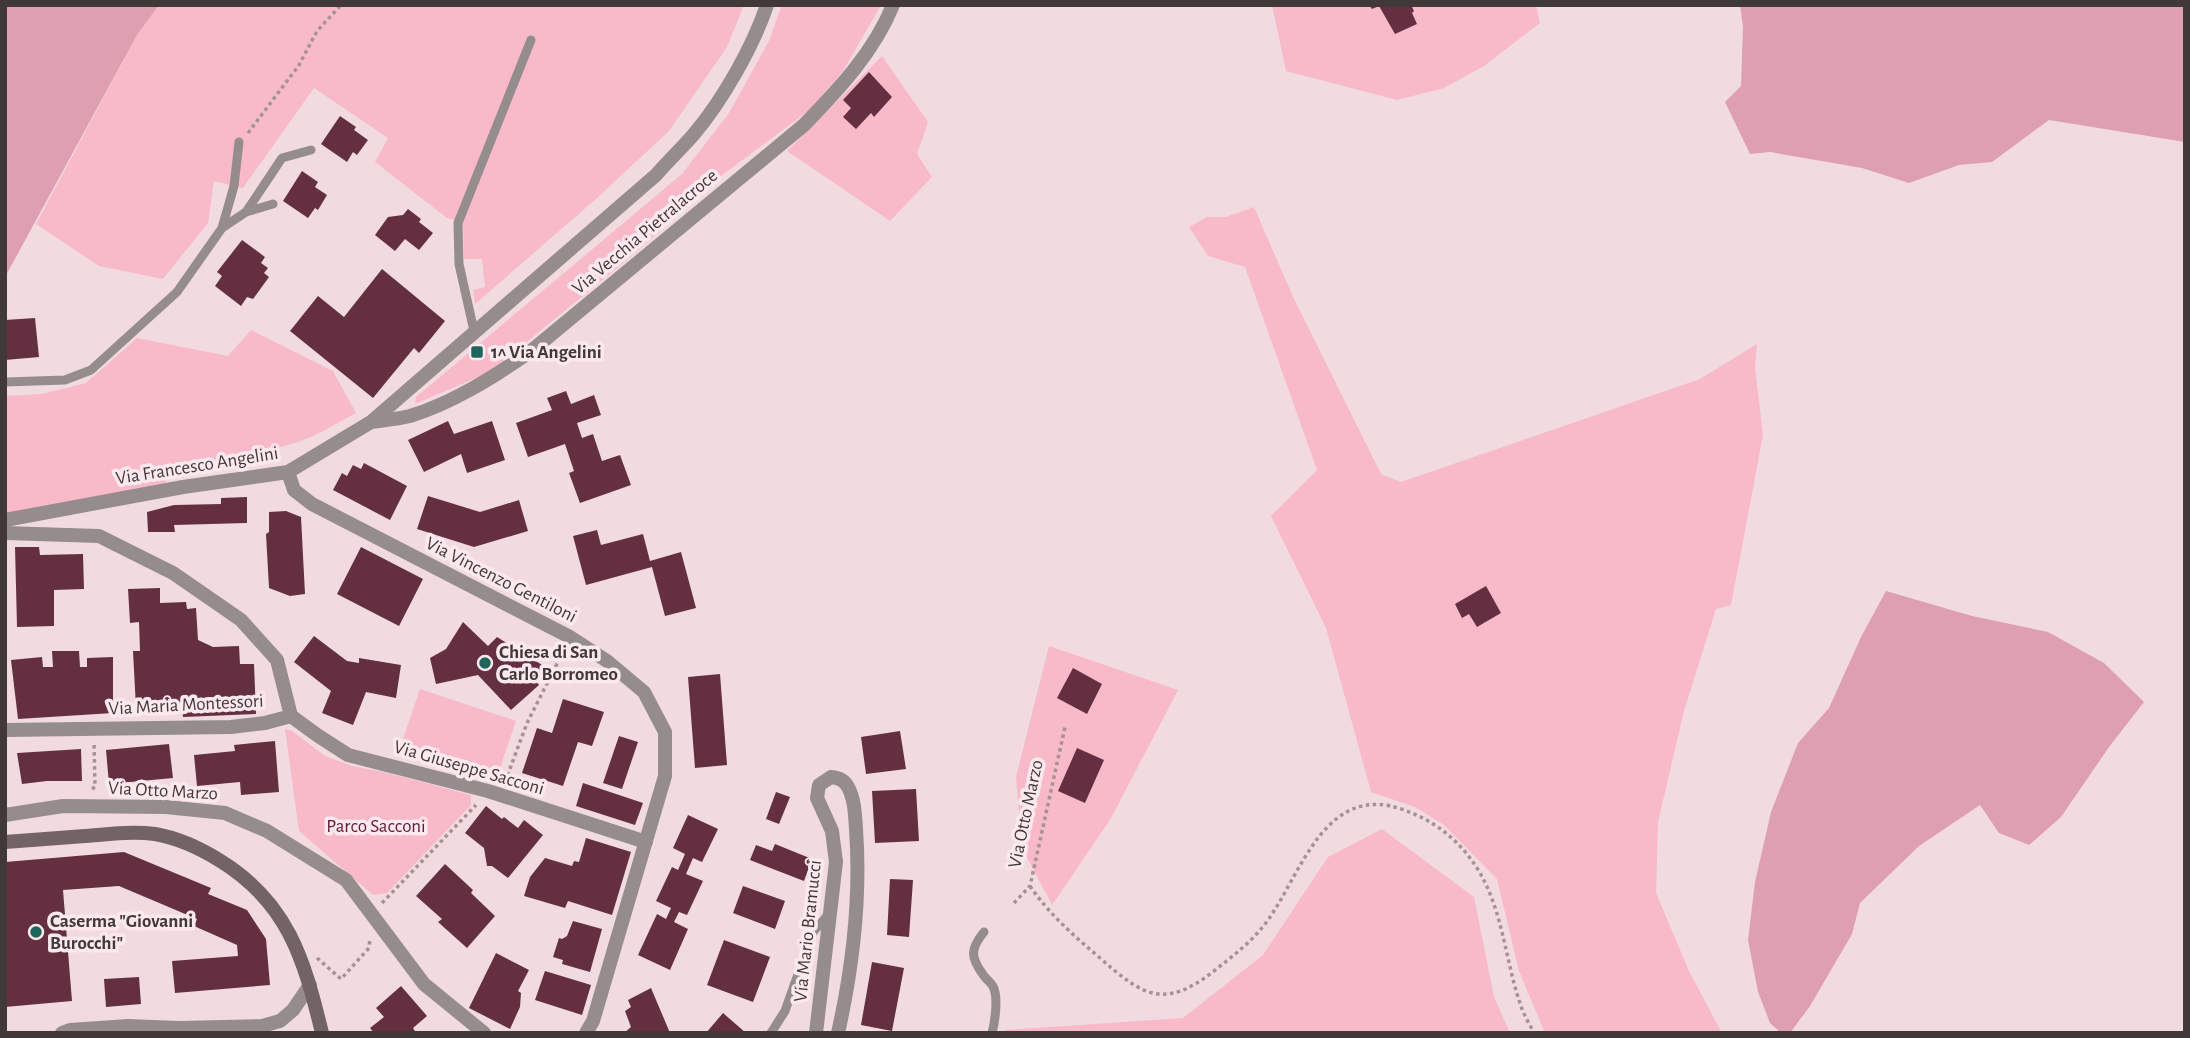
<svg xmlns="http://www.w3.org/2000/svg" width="2190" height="1038" font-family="'Alegreya Sans',sans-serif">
<rect width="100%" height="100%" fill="#f2dbe0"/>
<!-- green -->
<path fill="#f8b9c9" d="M159 5H744L727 47 669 131 596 199 475 304 473 290 485 287 482 259H464L463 222 447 218 375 162 388 138 314 88 243 188 214 181 208 223 163 279 99 266 36 224 137 35Z
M782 5H881L843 71 811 109 725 173 628 259 490 372 415 404 416 397 682 174 729 113 769 41Z
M1272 5H1536L1540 23 1484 66 1444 88 1397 100 1286 71Z
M882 56 928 122 917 154 932 177 890 221 787 151Z
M1254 207 1294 299 1381 474 1401 482 1700 379 1757 344 1755 368 1763 435 1731 605 1716 609 1684 711 1658 822 1656 893 1689 971 1722 1033H1545L1519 971 1497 879 1444 825 1415 807 1371 792 1326 628 1271 516 1317 470 1245 267 1208 256 1189 227 1207 217H1226Z
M251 330 333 371 356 413C335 424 314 438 291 444 252 456 211 459 172 470L164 484 5 514V396L42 394 86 383 137 338 228 356Z
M1049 646 1178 690 1110 820 1052 905 1022 848 1016 777Z
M420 689 516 721 498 774 402 742Z
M285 729 292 731 325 756 352 766 384 772 471 795V805L387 893 373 895 299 831Z
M1382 829 1474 897 1494 997 1510 1033H1006L1005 1030 1183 1018 1263 955 1328 857Z"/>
<!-- forest -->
<path fill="#de9fb0" d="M5 5H159L137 35 5 277Z
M1740 5H2185V142L2049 120 1992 162 1959 165 1909 183 1862 168 1770 152 1750 154 1725 102 1741 86 1743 27Z
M1886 591 1972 616 2048 632 2104 663 2144 702 2109 747 2061 817 2029 845 1999 833 1980 805 1919 846 1860 903 1852 934 1810 1006 1790 1033H1781L1770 1023 1758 992 1748 940 1755 882 1771 812 1798 743 1829 708 1861 637Z"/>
<!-- building -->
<path fill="#643041" d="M1369 5H1416L1412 7 1414 11 1412 13 1417 24 1395 34 1379 6 1372 9Z
M869 72 892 97 874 117 871 113 856 129 843 117 851 108 843 100Z
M340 116 356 127 354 130 368 140 357 155 353 152 347 162 321 144Z
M302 171 318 182 315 187 327 195 318 210 315 208 308 218 283 201Z
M408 209 421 219 419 222 433 233 419 250 405 239 395 251 375 235 388 217 403 215Z
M242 240 265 257 261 263 268 268 264 273 269 277 253 299 247 297 241 306 215 286 222 276 217 272Z
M382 269 445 321 419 353 414 348 373 398 290 331 318 296 344 317Z
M35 318 39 357 5 360V320Z
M566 391 571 404 594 395 601 415 577 423 582 438 593 434 602 461 620 455 631 485 580 503 569 473 574 471 565 444 528 457 516 423 552 410 547 398Z
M448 421 454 434 492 421 505 460 467 473 461 454 424 472 408 440Z
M364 463 407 486 390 520 333 490 342 473 347 476 353 465 361 469Z
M428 496 480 512 519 500 528 531 474 547 417 529Z
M247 497V523L174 525 175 532H148L147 512 174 505 221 504V498Z
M286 511 301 517 305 594 290 596 269 588 266 534 269 532V512Z
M597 530 601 545 643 534 650 561 681 552 696 608 665 616 652 567 586 585 573 536Z
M15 547H39L40 555 83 554 84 589 54 590V626L17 627Z
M361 547 423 579 399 626 337 594Z
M1486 586 1501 613 1477 627 1469 614 1462 618 1455 604Z
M160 588V603L186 602 187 609 196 608 198 640 213 647 239 646 240 664H254L256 714 183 717 182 706 136 708 133 651H140L139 622 130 623 128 589Z
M463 622 488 646 497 637 547 668 534 679 539 685 511 710 478 675 436 684 430 658 446 649Z
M314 636 347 661 359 663V658L401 665 396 698 366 692 353 725 322 713 331 691 294 662Z
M52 651H79L80 667H87V658L113 657V713L18 719 11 660 42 657 43 667H53Z
M1073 668 1102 684 1087 714 1057 698Z
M720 674 727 765 695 768 688 677Z
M563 699 604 712 592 746 578 742 563 786 522 773 537 728 552 733Z
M900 731 906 769 866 774 861 737Z
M619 736 638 742 622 789 603 783Z
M275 741 279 792 241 795 240 782 197 786 194 755 235 751 234 745Z
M169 744 173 778 109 784 106 750Z
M1077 748 1104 760 1085 803 1058 791Z
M81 749 82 781H47L22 784 17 753Z
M583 783 643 803 635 825 576 806Z
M916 789 919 841 875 843 872 791Z
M776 792 790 797 779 824 766 819Z
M486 806 502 819 504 817 518 828 524 820 543 835 508 878 492 866H487L484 848 465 833Z
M688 815 718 829 702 862 693 858 686 874 703 881 687 915 679 912 674 922 688 929 670 970 638 955 657 914 666 919 671 908 656 901 672 867 678 870 685 854 673 848Z
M586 838 631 852 612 915 568 901 565 908 524 896 530 877 545 858 572 866 574 861 579 862Z
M775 844 812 859 804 881 750 860 756 845 772 851Z
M124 852 211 888 208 894 247 910 266 939 270 985 175 993 172 961 238 956 237 945 194 926 197 919 119 886 63 890 72 1001 5 1007V862Z
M445 864 473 890 471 893 495 916 467 948 438 922 442 919 416 896Z
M890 879 913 880 909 937 887 935Z
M743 886 785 901 775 929 733 913Z
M573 921 602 929 590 972 562 964 563 960 553 957 559 938 562 939 567 936Z
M724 940 770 957 753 1002 707 985Z
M496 953 529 970 518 991 521 993 520 1007 510 1029 469 1008Z
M872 962 904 968 892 1031 861 1025Z
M545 971 591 985 582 1015 535 1000Z
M139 977 141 1004 106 1007 104 979Z
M401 986 427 1016 413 1028 416 1033H374L370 1028 384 1017 376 1008Z
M651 988 670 1033H624L631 1027 625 1011 631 1007 628 1000Z
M723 1013 746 1033H706Z"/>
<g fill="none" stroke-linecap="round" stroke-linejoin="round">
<!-- path -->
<path stroke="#a39296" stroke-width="3.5" stroke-dasharray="3.5 3.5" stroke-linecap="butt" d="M248 133 299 65 317 31 341 5
M505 782 527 723 563 652
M92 789 95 787 94 742
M1030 886C1049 914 1074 936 1100 958 1143 996 1164 1010 1214 971 1234 955 1253 941 1268 920 1302 872 1326 781 1404 810 1435 821 1459 840 1477 868 1504 911 1505 963 1522 1009 1525 1017 1530 1025 1534 1033
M382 903 476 805
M1014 903 1030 886 1065 727
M317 958 341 979 369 948 370 938"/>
<!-- lane -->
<path stroke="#958c8e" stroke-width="9" d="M246 212 273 204
M222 228 234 186 239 142
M474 331 459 264 458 223 531 40
M5 382 65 380 91 370 177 292 222 228 246 212 282 158 311 150
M984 932C970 949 970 957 984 976 987 980 993 984 994 989 998 999 995 1022 992 1033
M771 1033 785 1011 813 932 828 915"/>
<!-- street -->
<path stroke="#958c8e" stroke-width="14" d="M372 422C385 420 398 419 410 416 453 403 493 377 530 352L804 125C839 89 874 52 893 5
M288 472 294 490 312 504 570 637 607 661 644 692 665 732V776L593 1021 586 1033
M5 520 183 487 288 472 371 422 656 175C668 161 682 148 694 134 722 101 753 47 767 5
M5 533 99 536 173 573 241 620 277 660 291 716 265 723 231 727 5 730
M291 716 317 735 348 755 488 791 646 842
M5 815 63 806 166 807 225 813 267 831 346 880 424 984 484 1033
M62 1033 70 1030 128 1026 179 1028 262 1026 280 1021 293 1010 310 985
M816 1033 836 862 832 831 817 798 819 785 831 777C839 778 844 780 848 787 855 800 855 816 856 829 861 898 853 966 838 1033"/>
<!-- secondary -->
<path stroke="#716366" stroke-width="14" d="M5 842C32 840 59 838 85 836 108 834 132 831 155 834 178 838 198 847 219 860 288 902 304 959 322 1033"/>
</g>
<!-- markers -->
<g fill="#1e665b" stroke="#fce9ee" stroke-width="2.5">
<rect x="470" y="345" width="14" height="14" rx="3.5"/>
<circle cx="485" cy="663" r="7"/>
<circle cx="36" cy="932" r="7"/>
</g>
<g text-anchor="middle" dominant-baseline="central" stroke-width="7" stroke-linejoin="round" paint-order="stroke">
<!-- street labels -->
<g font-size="19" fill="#41383a" stroke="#fce9ee">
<text transform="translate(645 232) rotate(-40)">Via Vecchia Pietralacroce</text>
<text transform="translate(197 466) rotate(-9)">Via Francesco Angelini</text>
<text transform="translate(501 580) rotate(27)">Via Vincenzo Gentiloni</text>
<text transform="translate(186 705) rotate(-3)">Via Maria Montessori</text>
<text transform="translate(469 768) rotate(16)">Via Giuseppe Sacconi</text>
<text transform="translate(163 791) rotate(3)">Via Otto Marzo</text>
<text transform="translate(1026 814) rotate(-78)">Via Otto Marzo</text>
<text transform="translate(808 931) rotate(-84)">Via Mario Bramucci</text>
</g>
<!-- poi labels -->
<g font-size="19" font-weight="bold" fill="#41383a" stroke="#fce9ee" text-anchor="start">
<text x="491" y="352">1^ Via Angelini</text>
<text x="499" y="652">Chiesa di San<tspan x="499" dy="22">Carlo Borromeo</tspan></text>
<text x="50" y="921">Caserma "Giovanni<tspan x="50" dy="22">Burocchi"</tspan></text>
</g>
<!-- park labels -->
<g font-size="19" fill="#621935" stroke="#fce9ee">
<text x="376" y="826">Parco Sacconi</text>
</g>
</g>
<!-- border -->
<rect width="2190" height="1038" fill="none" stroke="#41383a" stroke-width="14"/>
</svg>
